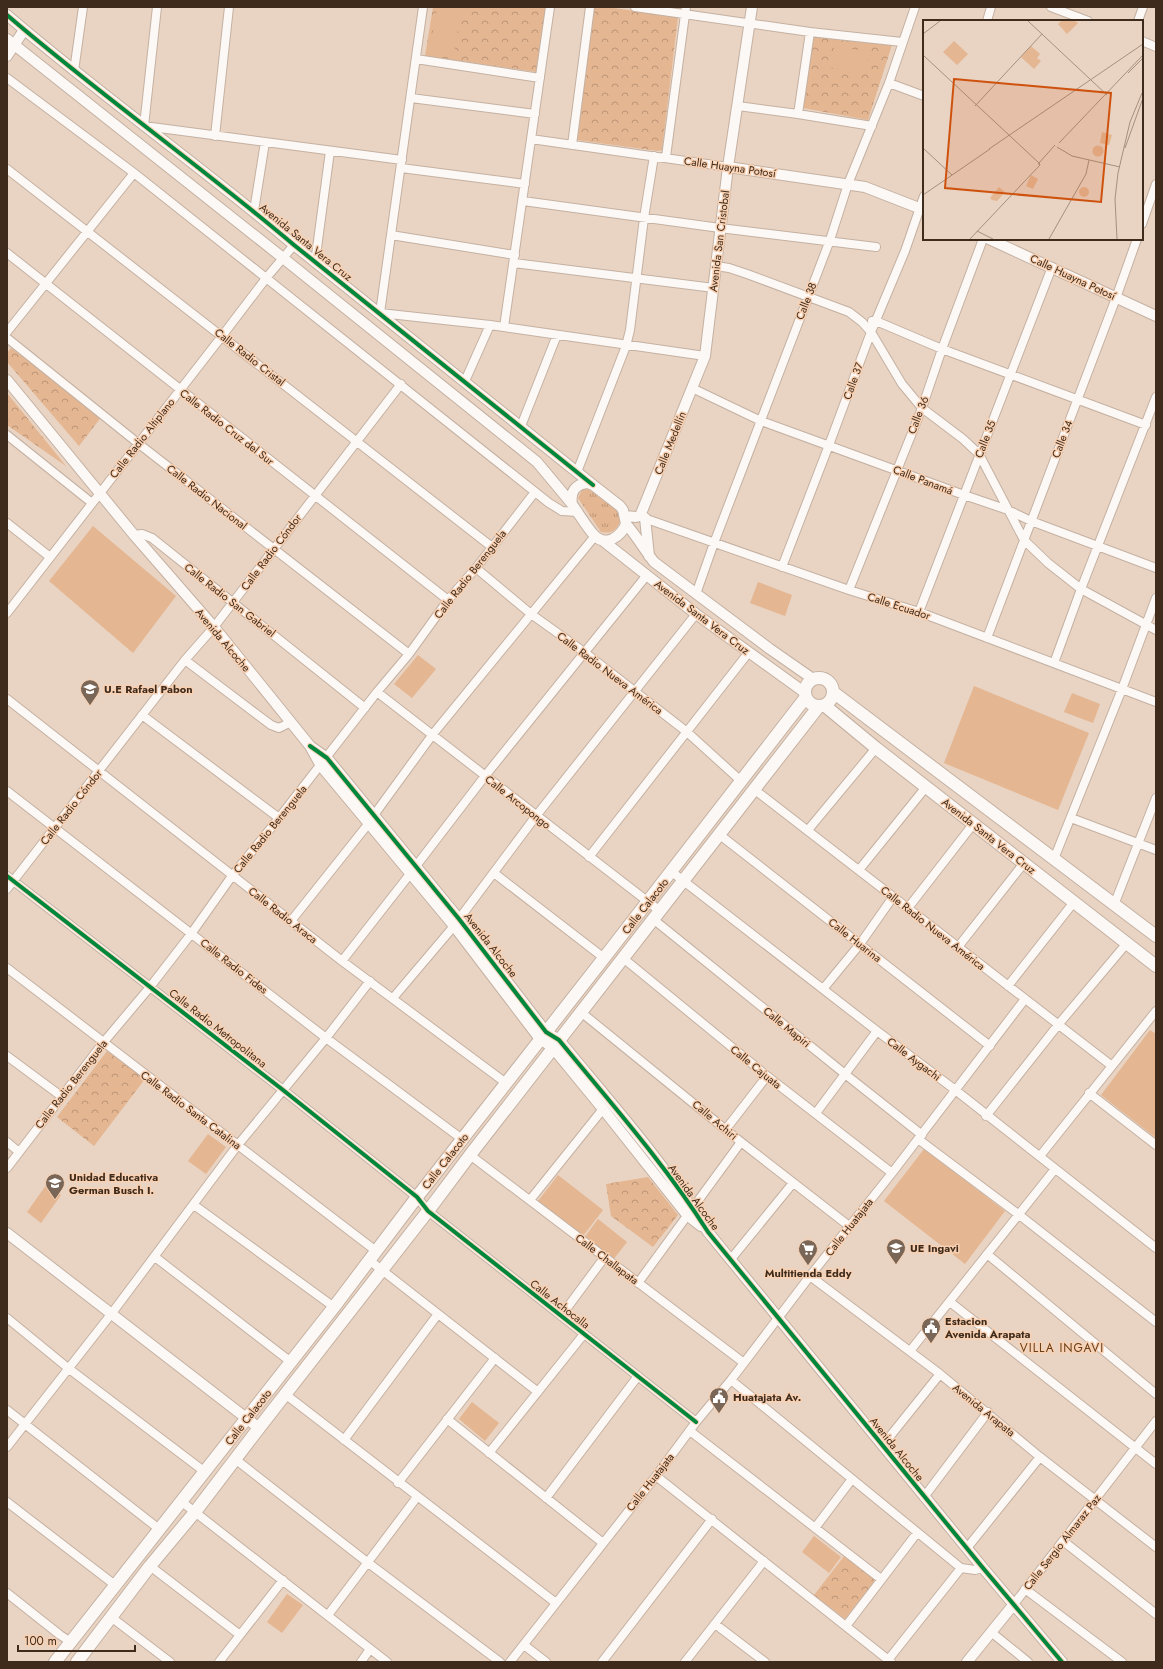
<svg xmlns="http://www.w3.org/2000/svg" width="1163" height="1669" font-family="Jost,sans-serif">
<defs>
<pattern id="grass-tufts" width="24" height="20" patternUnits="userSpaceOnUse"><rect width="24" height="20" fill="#e4b691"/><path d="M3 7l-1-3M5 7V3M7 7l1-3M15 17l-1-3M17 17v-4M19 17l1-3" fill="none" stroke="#ba9476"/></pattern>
<pattern id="park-crowns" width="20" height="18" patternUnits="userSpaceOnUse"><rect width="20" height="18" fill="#e4b691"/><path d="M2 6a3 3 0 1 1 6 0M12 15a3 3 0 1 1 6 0" fill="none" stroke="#ba9476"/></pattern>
</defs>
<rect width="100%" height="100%" fill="#e9d3c2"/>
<!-- grass -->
<path fill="url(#grass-tufts)" d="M588 489 617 510 620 522C616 531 610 534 601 532L578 498 582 490Z"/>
<!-- park -->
<path fill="url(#park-crowns)" d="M433 7H546L536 72 425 56Z
M593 7H607L678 17 662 150 658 151 577 140Z
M812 36 892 45 868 120 803 108Z
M11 348 102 416 79 446 7 362V353Z
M7 393 66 466 7 425Z
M107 1051 145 1079 94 1146 57 1117Z
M648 1177 678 1215 653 1247 611 1216 606 1184Z
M845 1555 876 1579 845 1619 814 1595Z"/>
<!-- pitch -->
<path fill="#e4b691" d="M437 8 461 12 453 58 429 54Z
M834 47 869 51 866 73 832 68Z
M93 526 176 596 133 653 49 581Z
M758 582 792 595 785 616 750 603Z
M418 655 436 669 412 698 394 684Z
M974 686 1089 733 1058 810 944 763Z
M1072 693 1100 704 1093 723 1064 712Z
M1150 1030 1156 1034V1138L1101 1095Z
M208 1134 226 1147 206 1174 188 1161Z
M924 1149 1005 1211 965 1264 884 1201Z
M558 1175 603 1210 583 1236 538 1201Z
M47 1184 61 1195 41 1223 27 1212Z
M598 1219 627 1242 613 1260 584 1238Z
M472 1402 499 1423 485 1441 459 1419Z
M814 1536 841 1557 829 1573 802 1552Z
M287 1594 303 1605 282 1633 267 1622Z"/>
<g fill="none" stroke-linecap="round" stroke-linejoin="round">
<defs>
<path id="minor" d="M157 7 144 126 402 160
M423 7 380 313 490 325 705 356
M635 7 810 32 902 42
M1051 7 1088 21
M987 21 991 7
M1138 21 1143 7
M1142 41 1156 47
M416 59 540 78
M74 71 83 7
M7 78 134 173 549 503 562 511 578 512
M889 83 924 96
M411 98 535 114
M738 106 798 114 872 126
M798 114 810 32
M215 136 229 7
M531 139 728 167
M572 145 590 7
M666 157 686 7
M401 168 525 184
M7 169 492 547
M523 201 720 228 876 247
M254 211 265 142
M1142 224 1156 184
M391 235 515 255
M7 253 448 600
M315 263 330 151
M514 263 714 288
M716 266 729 268 747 274 849 312 862 322 871 332 902 384 922 408 963 439 979 454 1024 540 1048 563 1081 589 1156 630
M872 321H876L942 349 1146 425
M504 327 550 7
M7 332 134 173
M7 338 139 444 409 654
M465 381 490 325
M692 388 761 421 964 495 1008 510 1031 521 1156 568
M521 426 557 335
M7 435 92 503
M577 472 626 346 630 330 644 218 654 156
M641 517 849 590 919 612 1156 702
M7 523 50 557
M134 535 142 534 152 538 365 708
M782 567 829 445 871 332 905 251 924 196
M476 568 531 614 584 652 687 732 741 781
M849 590 922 408 942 349 983 239
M696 594 714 543 830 240 848 184 889 83 915 7
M919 612 1052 267
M7 613 222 336 267 277 294 245
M987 638 1116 298 1137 239
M185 660 271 725 279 728 291 722
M1054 663 1081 589 1156 397
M377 692 660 911
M7 699 342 961 506 1083
M142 715 279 818
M755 790 1112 1066
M7 791 326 1038 462 1139
M374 815 433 734 595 536
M1071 818 1156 850
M808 830 876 748
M720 835 990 1046
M589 857 749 652
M1054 859 1122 689 1156 598
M416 866 485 776 647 575
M859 870 926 787
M672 872 877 1031 954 1089 1156 1248
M494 873 604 958
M7 876 283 1090 417 1197 428 1211 696 1422
M7 889 185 660 214 627 401 384
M1114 905 1156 798
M908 908 974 823
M459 919 536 816 696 614
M653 919 845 1074 922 1135
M291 921 369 823
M958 947 1024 863
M623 958 767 1076 892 1173
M342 961 410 874
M7 968 376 1251
M1008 986 1074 902
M823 989 860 944 893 897
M393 998 454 926
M582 1013 741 1142 849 1226
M7 1056 61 1096
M1089 1093 1156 1145
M816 1113 877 1031
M986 1116 1058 1025 1127 943
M726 1129 767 1076
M918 1139 1018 1214 1156 1322
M7 1142 19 1152
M470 1155 744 1363
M1040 1156 1156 1011
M7 1168 103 1043 150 987 191 934 232 876 279 818 377 692 409 654 448 600 476 568 535 492
M530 1200 603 1109
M194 1205 334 1307
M987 1254 1156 1394
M155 1257 291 1362
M731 1259 793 1183
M369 1260 538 1392
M810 1276 940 1374 1040 1457 1156 1547
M638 1283 741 1142
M950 1302 1156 1464
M561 1316 604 1258
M7 1318 68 1368 205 1472
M910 1351 1055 1169
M731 1380 961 1568 975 1570 983 1568
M285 1394 556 1603
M7 1410 159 1529
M447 1419 603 1543
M690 1431 881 1579
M344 1440 438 1314
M883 1445 940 1374
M7 1447 112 1313 237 1146 326 1038 370 981
M489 1453 584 1334
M235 1459 367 1562 500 1662
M656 1476 891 1662
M398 1483 495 1358
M924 1497 988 1412
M546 1498 638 1376
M7 1502 115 1585
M182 1502 387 1662
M815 1528 852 1479
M1063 1541 1156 1614
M967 1548 1040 1457
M150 1566 240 1635
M1025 1589 1122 1662
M7 1593 60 1635 71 1642
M1014 1604 1156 1421
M328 1615 417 1497
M111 1617 170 1662
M715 1624 765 1662
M846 1626 917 1533
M991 1632 1028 1662
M524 1645 546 1662
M888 1660 961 1568
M219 1662 283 1580
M361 1662 370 1649
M510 1662 656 1476 696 1422 731 1380 810 1276 892 1173 1025 999
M602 1662 712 1519
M685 1662 764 1561"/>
<path id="tertiary" d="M7 15C100 95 201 166 294 245L593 485
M7 39 283 258 537 462 572 504
M7 56 24 30
M728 167 865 187 924 210
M989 239 1156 316
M7 380 134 535 214 627 310 746 321 766 454 926 540 1039 553 1048 603 1109 687 1215 701 1226
M588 483 593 485 620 506 623 510 626 524C621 536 606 548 594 535 586 526 579 514 572 504 570 492 575 484 588 483Z
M625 516 636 517 640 516 705 356 728 167 752 7
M645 518 649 556
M626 524C636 535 644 549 654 562L770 649 813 679
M602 540 696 614 804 692
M310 746 327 758 459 919 546 1032 559 1040C610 1102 665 1164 708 1232L983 1568 1062 1662
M7 1233 259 1428
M967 1662 1014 1604"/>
<path id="primary" d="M805 692a14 14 0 1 1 28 0a14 14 0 1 1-28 0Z
M833 692 1156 936
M824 705 876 748 1156 966
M55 1662 334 1307 417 1197 604 958 806 697
M77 1662 150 1566 195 1512 259 1428 428 1211 470 1155 819 706"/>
</defs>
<!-- minor casing -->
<use href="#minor" stroke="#c4b1a2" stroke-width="10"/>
<!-- tertiary casing -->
<use href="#tertiary" stroke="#c4b1a2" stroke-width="12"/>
<!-- primary casing -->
<use href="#primary" stroke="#c4b1a2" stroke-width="14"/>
<!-- minor -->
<use href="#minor" stroke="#fcf8f6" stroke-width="8"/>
<!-- tertiary -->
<use href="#tertiary" stroke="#fcf8f6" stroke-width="10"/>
<!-- primary -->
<use href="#primary" stroke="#fcf8f6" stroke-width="12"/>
<defs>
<path id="cycleway" d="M7 15C100 95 201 166 294 245L593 485
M310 746 327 758 459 919 546 1032 559 1040C610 1102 665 1164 708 1232L983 1568 1062 1662
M7 876 283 1090 417 1197 428 1211 696 1422"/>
</defs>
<!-- cycleway casing -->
<use href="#cycleway" stroke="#f9d1b2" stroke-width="6"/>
<!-- cycleway -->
<use href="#cycleway" stroke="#00873e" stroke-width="4"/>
</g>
<!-- icons -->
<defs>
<symbol id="school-pin" viewBox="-11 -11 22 30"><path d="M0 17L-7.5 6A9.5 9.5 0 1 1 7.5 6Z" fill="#7a6656" stroke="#f9d1b2"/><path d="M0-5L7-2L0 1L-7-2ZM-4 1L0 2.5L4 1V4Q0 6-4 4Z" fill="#fff"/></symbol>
<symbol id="supermarket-pin" viewBox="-11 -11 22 30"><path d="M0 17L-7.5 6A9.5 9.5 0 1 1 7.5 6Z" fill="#7a6656" stroke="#f9d1b2"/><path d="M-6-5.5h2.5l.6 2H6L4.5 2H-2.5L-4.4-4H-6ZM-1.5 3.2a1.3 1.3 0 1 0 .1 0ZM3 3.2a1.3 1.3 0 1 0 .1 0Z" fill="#fff"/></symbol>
<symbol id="civic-pin" viewBox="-11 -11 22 30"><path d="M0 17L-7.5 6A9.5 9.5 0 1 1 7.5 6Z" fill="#7a6656" stroke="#f9d1b2"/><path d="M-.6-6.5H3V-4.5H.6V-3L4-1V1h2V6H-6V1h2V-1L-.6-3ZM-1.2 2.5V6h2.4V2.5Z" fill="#fff"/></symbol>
</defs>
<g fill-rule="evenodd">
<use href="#school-pin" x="79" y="678" width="22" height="30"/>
<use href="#school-pin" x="44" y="1172" width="22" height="30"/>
<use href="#school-pin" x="885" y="1237" width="22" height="30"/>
<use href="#supermarket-pin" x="797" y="1238" width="22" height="30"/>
<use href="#civic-pin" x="920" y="1316" width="22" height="30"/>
<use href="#civic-pin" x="708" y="1386" width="22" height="30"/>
</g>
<g text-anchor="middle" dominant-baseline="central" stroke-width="3" stroke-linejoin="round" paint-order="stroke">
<!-- street labels -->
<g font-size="11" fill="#3e2b1c" stroke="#f9d1b2">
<text transform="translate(730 167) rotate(8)">Calle Huayna Potosí</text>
<text transform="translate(719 241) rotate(-83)">Avenida San Cristobal</text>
<text transform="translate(306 242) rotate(39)">Avenida Santa Vera Cruz</text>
<text transform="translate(1073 277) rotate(25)">Calle Huayna Potosí</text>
<text transform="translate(806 301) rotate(-69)">Calle 38</text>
<text transform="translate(250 357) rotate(38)">Calle Radio Cristal</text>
<text transform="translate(853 381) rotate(-70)">Calle 37</text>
<text transform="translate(918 415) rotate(-69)">Calle 36</text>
<text transform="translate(227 427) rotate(38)">Calle Radio Cruz del Sur</text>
<text transform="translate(142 438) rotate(-52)">Calle Radio Altiplano</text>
<text transform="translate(985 439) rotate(-69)">Calle 35</text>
<text transform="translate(1062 439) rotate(-69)">Calle 34</text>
<text transform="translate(670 443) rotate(-68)">Calle Medellín</text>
<text transform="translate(923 480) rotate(21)">Calle Panamá</text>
<text transform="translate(207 497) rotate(38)">Calle Radio Nacional</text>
<text transform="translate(271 552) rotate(-53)">Calle Radio Cóndor</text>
<text transform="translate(470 574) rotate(-52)">Calle Radio Berenguela</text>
<text transform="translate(230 600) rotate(38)">Calle Radio San Gabriel</text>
<text transform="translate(899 606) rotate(18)">Calle Ecuador</text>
<text transform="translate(702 617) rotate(37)">Avenida Santa Vera Cruz</text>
<text transform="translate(223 640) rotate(50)">Avenida Alcoche</text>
<text transform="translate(610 673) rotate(37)">Calle Radio Nueva América</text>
<text transform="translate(518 802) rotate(38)">Calle Arcopongo</text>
<text transform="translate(71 807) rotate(-52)">Calle Radio Cóndor</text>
<text transform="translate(270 829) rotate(-51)">Calle Radio Berenguela</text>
<text transform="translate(989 836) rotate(38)">Avenida Santa Vera Cruz</text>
<text transform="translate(645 906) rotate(-52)">Calle Calacoto</text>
<text transform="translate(283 915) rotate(38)">Calle Radio Araca</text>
<text transform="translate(933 928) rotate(38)">Calle Radio Nueva América</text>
<text transform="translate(855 940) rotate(38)">Calle Huarina</text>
<text transform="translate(491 945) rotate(52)">Avenida Alcoche</text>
<text transform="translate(234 966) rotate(38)">Calle Radio Fides</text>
<text transform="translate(787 1027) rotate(39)">Calle Mapiri</text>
<text transform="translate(218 1028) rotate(38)">Calle Radio Metropolitana</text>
<text transform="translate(914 1059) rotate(37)">Calle Aygachi</text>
<text transform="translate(756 1067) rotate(39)">Calle Cajuata</text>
<text transform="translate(71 1084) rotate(-52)">Calle Radio Berenguela</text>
<text transform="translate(191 1110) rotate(37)">Calle Radio Santa Catalina</text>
<text transform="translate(715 1120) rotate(40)">Calle Achiri</text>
<text transform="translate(445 1161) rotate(-52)">Calle Calacoto</text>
<text transform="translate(694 1197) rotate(54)">Avenida Alcoche</text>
<text transform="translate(849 1227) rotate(-52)">Calle Huatajata</text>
<text transform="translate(607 1259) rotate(37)">Calle Challapata</text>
<text transform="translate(560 1304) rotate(38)">Calle Achocalla</text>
<text transform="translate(984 1410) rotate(39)">Avenida Arapata</text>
<text transform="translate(248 1417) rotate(-52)">Calle Calacoto</text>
<text transform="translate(897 1449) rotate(51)">Avenida Alcoche</text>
<text transform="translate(650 1482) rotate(-52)">Calle Huatajata</text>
<text transform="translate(1062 1542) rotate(-52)">Calle Sergio Almaraz Paz</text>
</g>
<!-- poi labels -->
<g font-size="11" font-weight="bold" fill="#3e2b1c" stroke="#f9d1b2" text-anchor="start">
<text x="104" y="689">U.E Rafael Pabon</text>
<text x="69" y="1177">Unidad Educativa<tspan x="69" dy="13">German Busch I.</tspan></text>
<text x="910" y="1248">UE Ingavi</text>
<text x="808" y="1273" text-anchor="middle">Multitienda Eddy</text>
<text x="945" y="1321">Estacion<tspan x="945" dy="13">Avenida Arapata</tspan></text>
<text x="733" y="1397">Huatajata Av.</text>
</g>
<!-- neighbourhood labels -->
<g font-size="12" letter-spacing="1" fill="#683f1a" stroke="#f9d1b2">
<text x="1062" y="1348">VILLA INGAVI</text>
</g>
</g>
<!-- overview -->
<g transform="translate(923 20)">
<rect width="220" height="220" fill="#e9d3c2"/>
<path d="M138 1H152L155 3 144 14 135 4ZM31 21 45 34 34 45 20 32Z" fill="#e4b691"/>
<path d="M108 26 117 34 114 38 118 41 111 49 98 37ZM179 112 189 115 186 125 177 123ZM169.5 131a5.5 5.5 0 1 1 11 0a5.5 5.5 0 1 1-11 0Z" fill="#e4b691"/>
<path d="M30 23 38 28 33 36 31 34 34 29 28 36 22 31ZM108 155 115 159 110 169 103 166ZM156 172a5 5 0 1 1 10 0a5 5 0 1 1-10 0ZM76 167 82 172 74 181 69 180 67 178Z" fill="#e4b691"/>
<path fill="none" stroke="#a59080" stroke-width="1" d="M105 1 184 75M0 14 17 1M0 35 116 143M205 53 220 38M52 86 119 14M136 123 220 35M134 127 149 136 197 147M0 128 29 155M202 128 220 78M66 129 220 24M116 143 132 125M0 175 67 129M54 211 70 219M47 219 117 145 116 143V145M126 219 163 154 166 140M194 219 192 179 195 153 207 102 219 73"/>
<path fill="#ce520e" fill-opacity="0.15" stroke="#ce520e" stroke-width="2" d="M31 59 188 73 178 182 22 168Z"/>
<rect width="220" height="220" fill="none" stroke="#3e2b1c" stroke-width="2"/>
</g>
<!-- border -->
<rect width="1163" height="1669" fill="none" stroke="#3e2b1c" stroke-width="16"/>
<!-- scale -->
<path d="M18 1645v6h117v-6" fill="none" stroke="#3e2b1c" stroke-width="2"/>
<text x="24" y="1645" font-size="12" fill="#3e2b1c" stroke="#f9d1b2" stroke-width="3" paint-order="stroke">100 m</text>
</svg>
